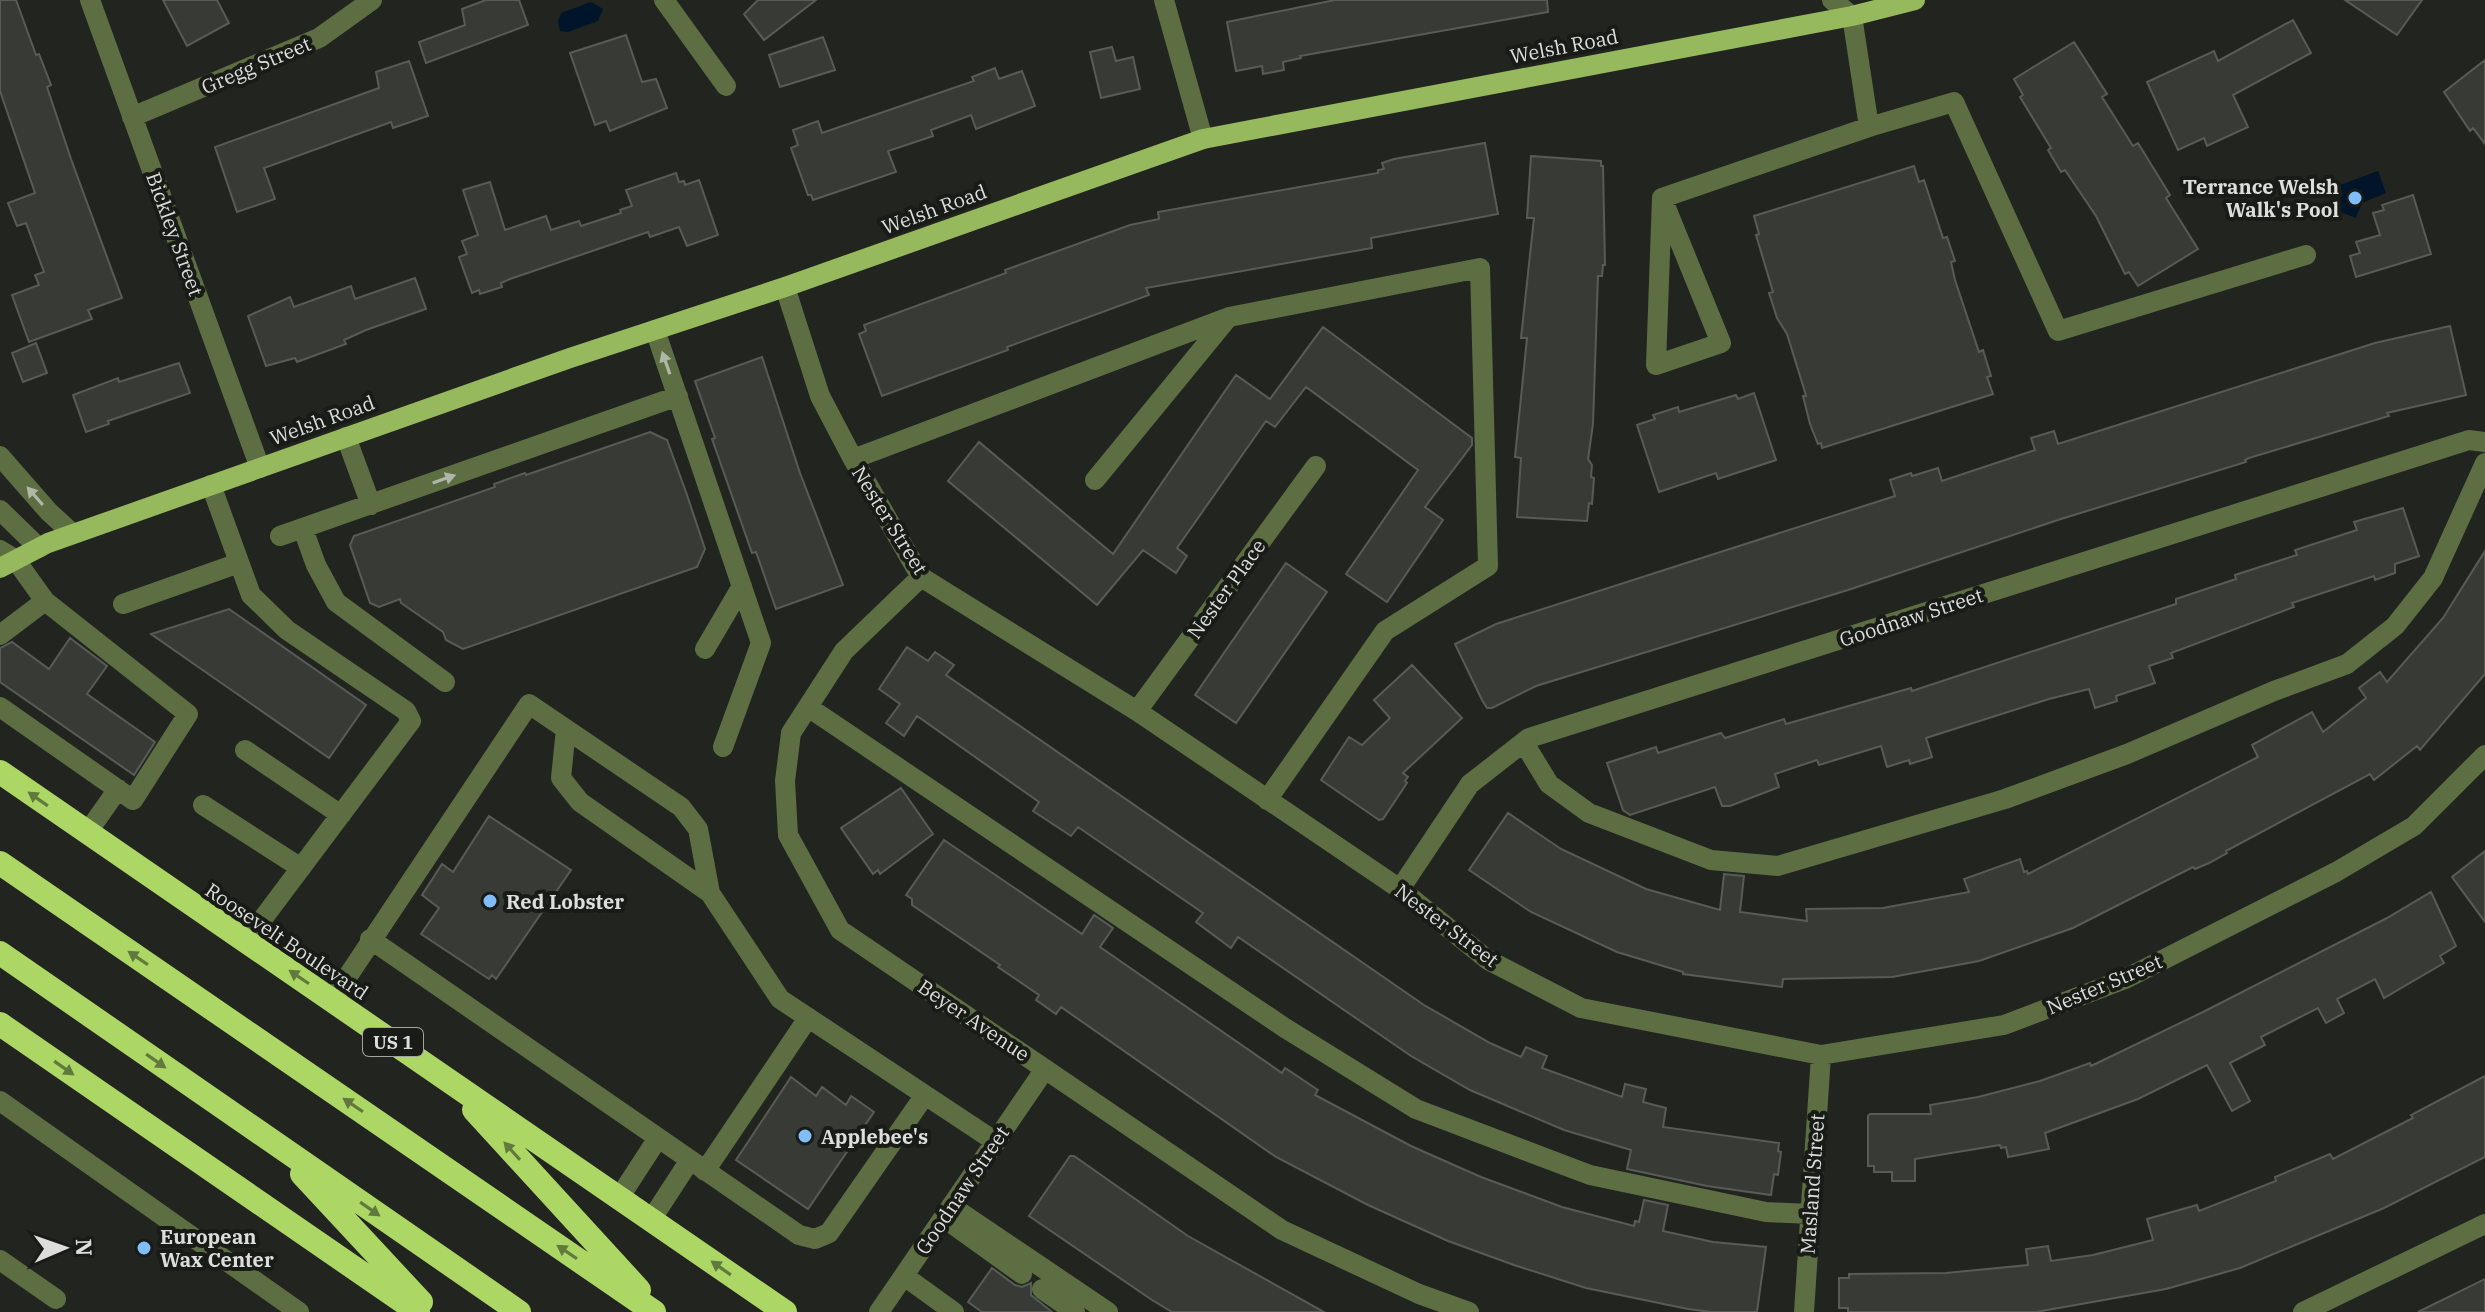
<svg xmlns="http://www.w3.org/2000/svg" width="2485" height="1312" font-family="'IBM Plex Serif',serif">
<rect width="100%" height="100%" fill="#222420"/>
<!-- water -->
<path fill="#00142a" d="M591 2 603 9 598 21 568 32 560 31 558 22 561 13Z
M2378 171 2386 193 2362 203 2356 218 2333 209 2340 185Z"/>
<!-- building -->
<path fill="#383a35" stroke="#595b56" stroke-width="2" d="M0 0H16L36 55 39 54 51 85 47 87 71 159 122 298 88 310 92 319 29 342 12 295 39 285 35 275 44 272 26 223 17 226 8 203 35 193 0 91Z
M163 0H217L229 23 187 46Z
M486 0H519L528 25 426 63 419 42 465 25 462 9Z
M758 0H816L764 40 744 14Z
M1335 0H1547L1548 12 1300 56 1301 58 1283 62 1284 70 1263 74 1262 66 1236 71 1227 22Z
M2345 0H2422L2397 35Z
M2293 20 2311 53 2233 95 2248 127 2207 146 2204 138 2178 150 2147 82 2214 51 2218 61Z
M626 35 642 82 656 79 667 108 610 131 606 121 595 125 570 53Z
M823 37 835 70 780 87 769 55Z
M2074 42 2107 94 2102 97 2133 146 2138 143 2170 195 2166 198 2198 249 2138 286 2129 272 2125 274 2096 216 2065 170 2061 172 2048 150 2051 148 2020 97 2023 95 2014 79Z
M1112 47 1116 61 1133 57 1140 89 1101 98 1090 52Z
M2485 60V144L2473 128 2470 131 2444 92Z
M409 61 428 116 393 128 391 122 264 168 275 199 237 212 215 147 379 88 376 72Z
M995 68 999 79 1022 71 1035 106 976 129 971 115 931 130 933 136 888 151 896 172 813 200 811 195H808L791 148 798 145 793 130 818 121 822 133 974 81 972 77Z
M1485 143 1498 214 1371 238 1372 248 1146 288 1149 295 1007 347 1008 350 882 396 859 334 866 331 864 325 1006 273 1005 270 1130 225 1159 219 1158 212 1378 173V170L1384 169 1382 163 1394 159Z
M1531 156 1601 161V166H1603L1605 265H1603L1602 276H1598L1593 424 1588 459 1592 465 1591 477 1594 478 1592 504 1589 503 1587 521 1517 517 1521 458 1515 457 1527 338H1521L1534 218H1527Z
M1914 166 1919 182 1924 180 1943 238 1947 237 1955 261 1951 262 1955 280 1979 352 1983 350 1991 376 1987 377 1993 394 1822 448 1821 443 1818 444 1810 424 1803 396H1806L1804 389 1787 334 1777 318 1769 293 1773 292 1756 235 1759 234 1754 216Z
M676 173 679 182 684 181 685 185 699 180 718 235 687 246 679 227 650 237 648 232 510 279 501 283 502 287 480 294 479 290 472 293 459 257 467 254 462 241 478 235 463 190 490 182 505 230 546 216 551 230 579 221 581 226 621 213 620 210 632 206 626 190Z
M2413 195 2431 254 2356 277 2350 256 2360 253 2356 242 2380 235 2373 213 2384 210 2382 205Z
M415 278 426 309 366 330 344 340 346 344 297 362 295 358 266 366 248 316 290 297 294 307 351 286 355 299Z
M2450 326 2466 395 2387 413 2389 416 2249 458 2245 460 2246 462 2061 519 1848 590 1536 686 1492 708H1487L1482 700 1455 644 1496 624 1895 496 1890 480 1911 473 1912 476 1938 468 1942 481 2035 450 2031 438 2054 431 2058 444 2375 343Z
M1323 327 1472 438V445L1425 507 1443 520 1387 602 1346 574 1418 470 1306 387 1275 427 1266 421 1177 548 1187 556 1176 573 1143 550 1097 605 948 481 979 442 1113 554 1236 375 1270 399Z
M36 343 47 373 23 382 12 353Z
M762 357 800 473 843 585 776 609 756 552 752 553 712 439 715 438 695 381Z
M179 363 190 393 108 421 109 424 86 432 73 395 118 378 119 382Z
M1754 393 1776 460 1718 479 1716 473 1659 492 1637 425 1655 419 1653 415 1678 407 1679 412 1736 395 1738 399Z
M650 432 667 440 686 492 705 549 697 567 463 649 446 640 443 632 401 603 400 599 379 607 370 603 350 545 354 536 495 487 494 484 525 473 526 475Z
M2403 508 2419 556 2395 564V573L2375 580 2374 576 2292 603 2294 607 2171 653 2173 658 2149 666 2155 683 2116 696 2117 701 2095 708 2089 689 2049 699 1926 738 1932 757 1910 764 1909 760 1887 767 1881 746 1819 765 1817 760 1775 774 1779 787 1730 806H1722L1715 787 1630 815 1623 810 1607 763 1656 747 1658 753 1721 733 1725 738 1784 719 1786 724 1911 688 1912 691 2176 604V599L2236 579 2235 575 2297 555 2295 550 2357 530 2354 522Z
M2485 551V674L2420 750 2417 746 2374 780 2370 774 2226 851 2227 853 2209 863 2195 869 2193 867 2073 928 1979 961 1892 977 1783 979 1782 987 1683 974V972L1617 952 1531 912 1469 870 1508 813 1561 849 1646 889 1720 910 1724 874 1744 876 1740 912 1807 921 1806 909 1883 908 1969 892 1964 879 2020 859 2024 872 2027 871 2028 874 2258 757 2252 745 2312 712 2323 732 2366 698 2359 688 2380 672 2387 682 2443 618Z
M1286 563 1327 592 1236 723 1195 695Z
M229 609 366 705 329 758 151 634Z
M70 638 107 666 87 694 155 742 134 775 0 682V648L12 642 49 669Z
M907 647 928 661 935 652 954 665 946 675 1424 1005 1490 1043 1521 1057 1526 1047 1547 1056 1542 1068 1622 1097 1625 1084 1646 1089 1643 1102 1666 1108 1663 1127 1779 1143 1778 1151 1781 1152 1778 1175 1774 1174 1771 1195 1707 1186 1627 1169 1631 1150 1564 1130 1470 1090 1411 1056 1238 937 1231 948 1196 922 1203 913 1078 827 1071 836 1033 811 1039 802 917 716 904 736 886 723 900 704 879 689Z
M1412 665 1462 718 1403 773 1408 777 1405 781 1407 783 1383 819 1379 820 1321 780 1349 737 1362 745 1390 718 1374 700Z
M901 788 933 834 880 874 878 870 873 874 841 828Z
M489 816 571 870 496 979 492 975 489 979 421 934 439 908 422 895 442 864 453 872Z
M944 840 1082 934 1094 915 1113 928 1100 947 1282 1073 1285 1068 1318 1090 1315 1095 1411 1146 1481 1177 1562 1207 1634 1226 1635 1221 1639 1222 1644 1200 1668 1205 1663 1231 1713 1242 1766 1247 1757 1312H1711L1688 1309 1586 1288 1514 1265 1448 1241 1368 1205 1276 1157 1061 1007 1056 1014 1036 1000 1039 995 998 967 1000 965 912 905V899L906 895Z
M2485 851V922L2452 877Z
M2431 892 2456 946 2440 956 2444 963 2384 998 2375 979 2337 999 2344 1013 2326 1023 2318 1008 2261 1037 2265 1045 2230 1063 2250 1101 2232 1111 2207 1065 2138 1099 2045 1133 2049 1149 2008 1157 2006 1147 2001 1148 2000 1145 1915 1159V1181H1892V1172H1874V1166H1868V1116L1870 1114H1931L1930 1105 1978 1097 2040 1081 2090 1063 2091 1066 2203 1012 2387 918Z
M2485 1076V1157L2384 1208 2240 1268 2166 1289 2036 1312H1848V1308H1839V1278H1849V1274L1946 1273 2028 1265 2026 1249 2048 1246 2051 1261 2093 1255 2153 1240 2147 1219 2197 1205 2199 1211 2276 1181 2275 1177 2330 1154 2333 1159 2413 1118 2411 1115Z
M791 1077 816 1096 822 1087 846 1105 851 1096 874 1112 808 1209 736 1160Z
M1070 1156H1074L1188 1236 1324 1312H1172L1152 1300 1029 1216Z
M992 1268 1015 1285 1022 1287 1031 1283V1295L1052 1312H982L968 1302Z
M2485 1279V1312H2418Z"/>
<g fill="none" stroke-linecap="round" stroke-linejoin="round">
<!-- minor -->
<path stroke="#5d6e43" stroke-width="20" d="M90 0 260 468
M664 0 726 86
M1164 0 1203 139
M1832 0 1852 16 1869 127 1954 102 2058 331 2306 255
M132 117 319 38 372 0
M1662 198 1721 343 1656 365 1662 198 1869 127
M785 287 820 396 853 459 921 577 1137 711 1400 889 1488 960 1581 1008 1821 1055 2004 1025 2125 979 2336 872 2414 826 2485 755
M655 330 761 643 723 747
M346 437 371 505
M0 456 49 512 73 534
M853 459 1229 317 1480 268 1488 566 1385 631 1267 800
M1095 480 1227 319
M211 485 251 595 287 630 406 711 411 721 246 941
M0 510 39 548
M303 529 316 565 336 602 445 682
M280 536 678 396
M0 550 15 559 45 601 188 714 133 800 0 707
M921 577 844 651 791 733 785 781 788 835 840 930 1282 1230 1419 1294 1469 1312
M123 604 239 563
M0 635 45 601
M705 649 742 586
M808 707 1285 1028 1416 1109 1590 1175 1766 1212 1810 1214
M1137 711 1316 466
M566 729 561 778 580 802 710 893
M1524 743 1549 784 1589 813 1711 860 1778 866 2005 799 2127 754 2274 691 2347 664 2395 626 2433 578 2485 463
M245 750 341 815
M203 805 301 868
M87 833 118 789
M1400 889 1470 784 1529 738 2469 440 2485 442
M370 939 799 1235 815 1239 829 1233 925 1095
M332 1000 529 704 681 807 698 829 710 893 780 999 996 1142
M0 1101 299 1312
M705 1171 808 1018
M619 1198 658 1138
M951 1206 1108 1312
M944 1218 1022 1274
M651 1220 690 1160
M0 1260 56 1299
M904 1276 954 1312
M1042 1289 1075 1312
M879 1312 1045 1069
M1804 1312 1821 1055
M2303 1312 2485 1224"/>
<!-- major -->
<path stroke="#95b95c" stroke-width="20" d="M0 568 48 543 96 526 570 358 785 287 1203 139 1852 16 1915 0"/>
<!-- highway -->
<path stroke="#acd765" stroke-width="24" d="M0 772 785 1312
M0 863 654 1312
M0 953 519 1312
M0 1024 418 1312
M474 1110 639 1290
M302 1174 421 1302"/>
</g>
<!-- one-way arrows -->
<defs><path id="oneway-solid" d="M-6-.8H1V-3.2L6.5 0L1 3.2V.8H-6Z" transform="scale(2)"/></defs>
<g fill="#b0b7a6">
<use href="#oneway-solid" transform="translate(666 363) rotate(-109)"/>
<use href="#oneway-solid" transform="translate(444 479) rotate(-19)"/>
<use href="#oneway-solid" transform="translate(35 496) rotate(-131)"/>
</g>
<g fill="#62793e">
<use href="#oneway-solid" transform="translate(38 799) rotate(-145)"/>
<use href="#oneway-solid" transform="translate(138 958) rotate(-146)"/>
<use href="#oneway-solid" transform="translate(299 977) rotate(-146)"/>
<use href="#oneway-solid" transform="translate(156 1061) rotate(35)"/>
<use href="#oneway-solid" transform="translate(64 1068) rotate(35)"/>
<use href="#oneway-solid" transform="translate(353 1105) rotate(-146)"/>
<use href="#oneway-solid" transform="translate(512 1151) rotate(-132)"/>
<use href="#oneway-solid" transform="translate(370 1209) rotate(35)"/>
<use href="#oneway-solid" transform="translate(567 1252) rotate(-146)"/>
<use href="#oneway-solid" transform="translate(721 1268) rotate(-145)"/>
</g>
<!-- markers -->
<g fill="#80bdfa" stroke="#191b17" stroke-width="3">
<circle cx="2355" cy="198" r="8"/>
<circle cx="490" cy="901" r="8"/>
<circle cx="805" cy="1136" r="8"/>
<circle cx="144" cy="1248" r="8"/>
</g>
<g text-anchor="middle" dominant-baseline="central" stroke-width="8" stroke-linejoin="round" paint-order="stroke">
<!-- shield labels -->
<rect fill="#191b17" stroke="#a2a4a0" stroke-width="2" x="363" y="1028" width="60" height="28" rx="6"/>
<g font-size="18" font-weight="bold" fill="#dddedb">
<text x="393" y="1042">US 1</text>
</g>
<!-- street labels -->
<g font-size="20" fill="#dddedb" stroke="#191b17">
<text transform="translate(1564 46) rotate(-11)">Welsh Road</text>
<text transform="translate(256 65) rotate(-23)">Gregg Street</text>
<text transform="translate(934 209) rotate(-20)">Welsh Road</text>
<text transform="translate(175 234) rotate(70)">Bickley Street</text>
<text transform="translate(322 420) rotate(-20)">Welsh Road</text>
<text transform="translate(890 520) rotate(58)">Nester Street</text>
<text transform="translate(1226 589) rotate(-54)">Nester Place</text>
<text transform="translate(1911 617) rotate(-18)">Goodnaw Street</text>
<text transform="translate(1447 925) rotate(37)">Nester Street</text>
<text transform="translate(287 941) rotate(34)">Roosevelt Boulevard</text>
<text transform="translate(2104 984) rotate(-23)">Nester Street</text>
<text transform="translate(974 1020) rotate(34)">Beyer Avenue</text>
<text transform="translate(1812 1184) rotate(-86)">Masland Street</text>
<text transform="translate(962 1190) rotate(-56)">Goodnaw Street</text>
</g>
<!-- poi labels -->
<g font-size="20" font-weight="bold" fill="#dddedb" stroke="#191b17" text-anchor="start">
<text x="2339" y="186" text-anchor="end">Terrance Welsh<tspan x="2339" dy="23">Walk's Pool</tspan></text>
<text x="506" y="901">Red Lobster</text>
<text x="821" y="1136">Applebee's</text>
<text x="160" y="1236">European<tspan x="160" dy="23">Wax Center</tspan></text>
</g>
</g>
<!-- north arrow -->
<g transform="translate(64 1248) rotate(88)" stroke="#191b17" stroke-width="6" paint-order="stroke">
<path d="M0-6L14 30L0 20L-14 30Z" fill="#dddedb"/>
<text y="-12" font-size="22" font-weight="bold" text-anchor="middle" fill="#dddedb">N</text>
</g>
</svg>
